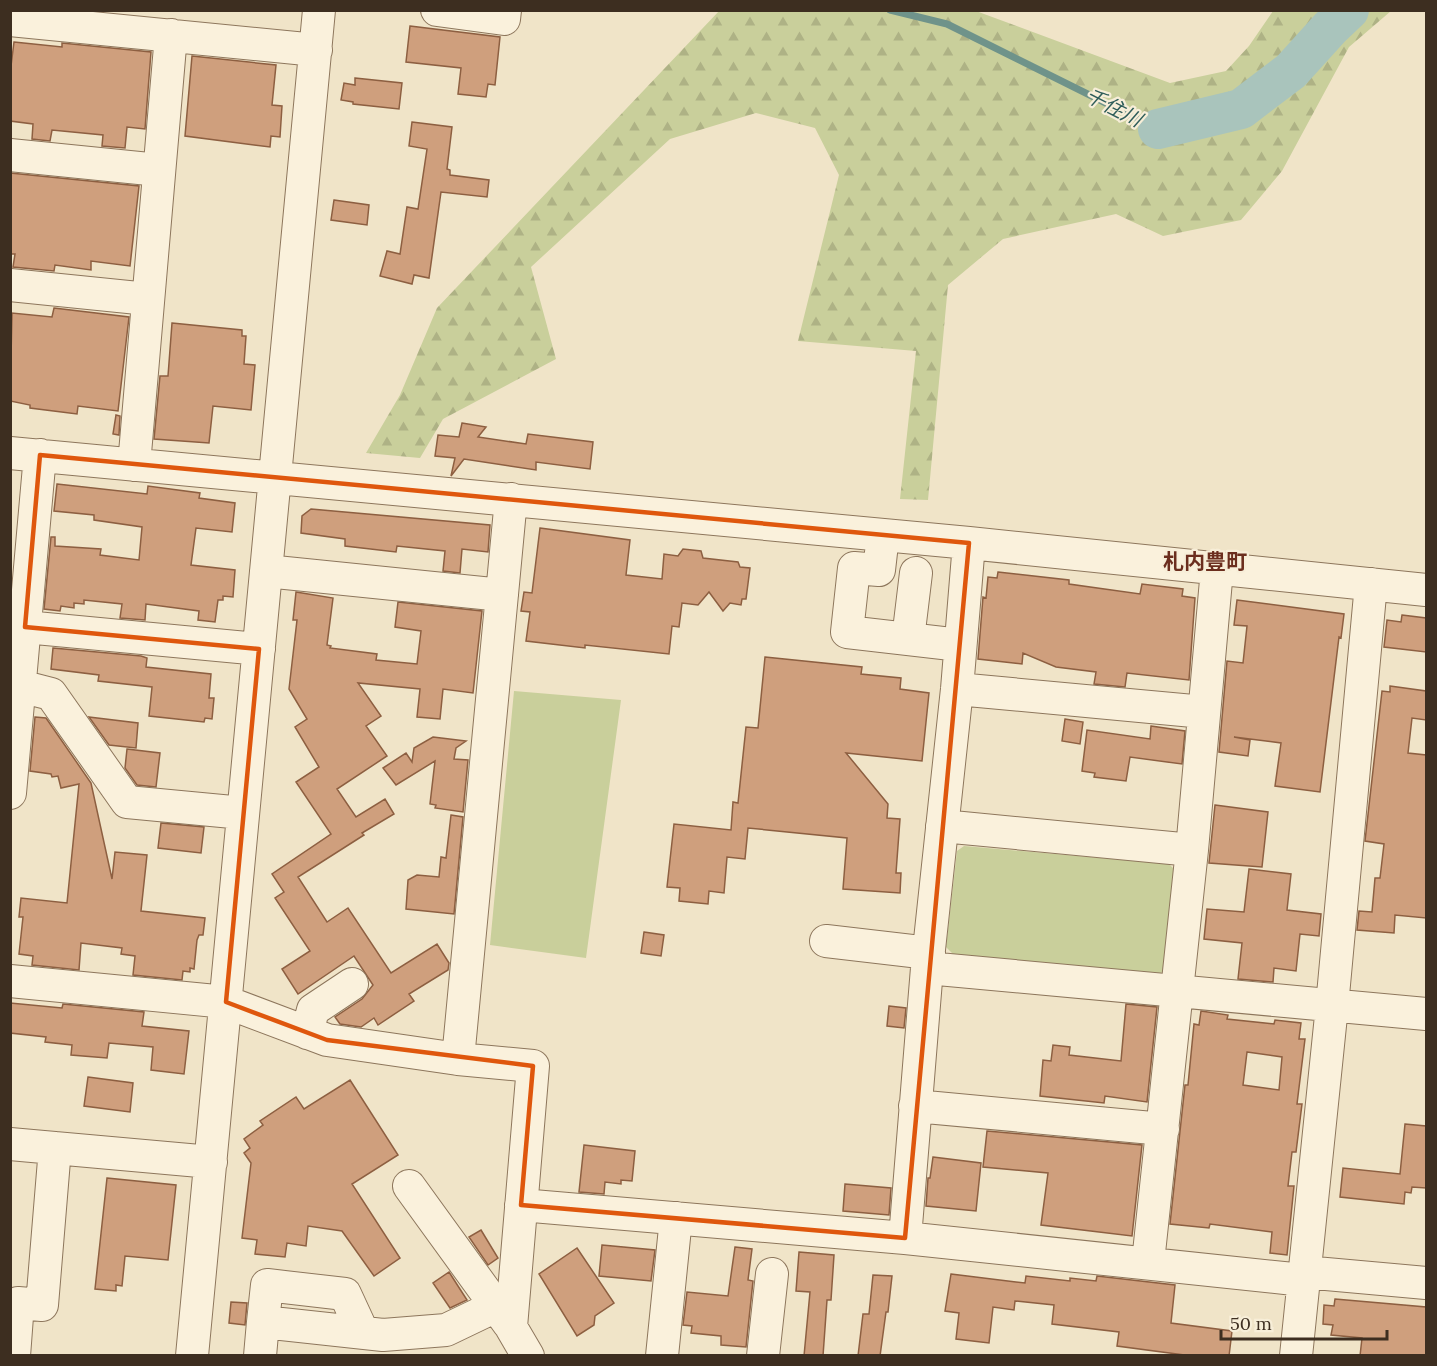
<svg xmlns="http://www.w3.org/2000/svg" width="1437" height="1366" font-family="Lora,'Noto Sans JP',serif">
<defs>
<pattern id="forest-firs" width="22" height="20" patternUnits="userSpaceOnUse" patternTransform="scale(1.5)"><rect width="22" height="20" fill="#c9cf9b"/><path d="M5 1l3.5 6h-7zM16 11l3.5 6h-7z" fill="#aeb285"/></pattern>
</defs>
<rect width="100%" height="100%" fill="#f0e4c8"/>
<!-- forest -->
<path fill="url(#forest-firs)" d="M720 10 976 11 1170 83 1226 71 1249 46 1273 11H1391L1349 47 1282 171 1241 220 1163 236 1116 214 1003 239 948 285 928 500 900 499 916 351 798 341 839 175 815 128 756 113 670 139 531 267 556 359 443 419 420 458 366 453 400 395 437 308Z"/>
<!-- green -->
<path fill="#c9cf9b" d="M514 691 621 700 586 958 490 945Z
M964 846 1169 864 1175 870 1166 970 1157 975 955 956 946 947 957 851Z"/>
<g fill="none" stroke-linecap="round" stroke-linejoin="round">
<!-- stream -->
<path stroke="#6f938a" stroke-width="7" d="M890 10 947 24 1158 129"/>
<!-- river -->
<path stroke="#a9c4bc" stroke-width="40" d="M1158 129 1241 109 1291 71 1330 28 1349 10"/>
</g>
<!-- building -->
<path fill="#cf9f7d" stroke="#8d5f41" stroke-width="1.5" fill-rule="evenodd" d="M410 26 500 37 495 85 488 84 486 97 458 94 461 68 406 62Z
M14 42 62 47V43L151 52 145 129 127 127 125 148 102 146 103 135 52 130 50 141 32 139 33 124 10 121V74Z
M192 56 276 65 272 105 282 106 280 137 271 136 270 147 185 136Z
M355 78 402 83 399 109 353 104V102L341 100 344 83 355 85Z
M412 122 452 127 447 169 450 170V175L489 180 487 197 441 192 429 278 414 275 412 284 380 276 387 251 400 254 407 207 418 209 427 149 409 146Z
M10 173 139 186 130 266 91 261V270L55 265 54 271 13 267 15 254H10Z
M334 200 369 205 367 225 331 220Z
M54 308 129 317 118 411 78 406 77 414 30 408V405L10 401 12 313 52 317Z
M172 323 242 330V336H246L244 364 255 365 251 410 213 406 209 443 154 439 160 376H168Z
M116 415 120 416 119 435 113 434Z
M462 423 486 427 478 437 526 444 528 434 593 442 590 469 536 462V470L464 459 451 476 455 458 435 456 438 435 459 437Z
M57 484 147 494 148 486 200 493 199 498 235 503 232 532 196 528 191 565 235 570 233 597 223 596V600H218L215 622 198 620 199 611 146 604 145 620 120 618 122 604 84 600V604L74 603V608L61 606 60 611 44 609 51 537H55V546L101 549 100 555 139 560 142 527 94 520V515L54 511Z
M311 509 490 525 488 552 462 549 460 573 443 571 445 551 397 546 396 552 345 546V539L301 533 302 516Z
M540 528 630 540 626 575 662 579 664 554 678 556 683 549 701 551 703 558 738 562 740 567 750 568 746 599H742L741 605 730 603 723 611 709 592 698 605 682 603 679 627 672 626 669 654 585 645V648L526 641 530 612 521 611 524 592 532 593Z
M998 572 1069 580V584L1140 594 1142 584 1183 589 1182 596 1195 598 1189 680 1127 673 1125 687 1094 684 1096 672 1056 667 1023 653 1022 664 978 659 983 597 986 598 988 577 997 578Z
M296 592 333 598 327 645 331 646 330 648 377 654 376 660 417 664 421 631 395 627 398 602 482 611 473 693 443 689 440 719 417 717 420 689 358 683 381 716 366 726 387 756 337 789 356 817 385 799 394 814 362 833 364 835 298 877 327 922 348 908 391 973 437 944 449 963 448 970 409 994 414 1001 378 1025 374 1018 361 1027 340 1024 335 1017 362 999 373 985 354 956 298 994 282 969 310 951 275 898 284 892 272 874 331 834 296 782 319 767 295 727 307 719 289 689 297 620H293Z
M1237 600 1344 614 1341 638 1339 637 1320 792 1275 786 1281 743 1234 737 1250 740 1248 756 1219 752 1227 661 1243 663 1247 626 1234 625Z
M1402 615 1426 618V652L1384 647 1387 620 1401 622Z
M53 648 141 656 147 658 146 667 211 674 209 698H214L212 719 205 718 204 722 149 716 152 687 98 681 99 675 51 669Z
M765 657 862 667 861 674 901 678 900 689 929 693 922 761 846 753 888 804 887 818 900 819 896 873H901L900 893 843 889 847 838 748 828 745 859 727 857 724 893 709 891 708 904 679 901 680 888 667 887 674 824 731 830 733 802 738 803 746 727 758 728Z
M1390 686 1426 691V720L1412 718 1408 753 1426 755V918L1395 915 1394 933 1357 930 1359 911 1372 912 1375 878H1380L1384 844 1365 841 1382 691 1390 692Z
M35 717 46 718 91 783 112 879 115 852 147 855 141 911 205 918 203 935H199L197 940 194 969 190 968V972L183 971 182 980 133 975 135 956 121 954 122 948 81 943 79 970 32 965 33 956 19 954 23 917H19L21 898 67 903 79 784 61 788 58 776 52 777 51 774 30 771Z
M89 717 138 723 136 748 109 745Z
M1065 719 1083 722 1080 744 1062 741Z
M1151 726 1185 731 1182 764 1130 757 1126 781 1094 777 1095 773 1082 771 1087 730 1150 739Z
M433 737 466 741 456 748 454 759 468 760 463 812 435 808 436 805 430 804 435 761 396 785 383 768 406 753 412 762 414 748Z
M127 749 160 753 156 787 137 785 125 768Z
M1215 805 1268 812 1262 867 1209 863Z
M451 815 463 817 454 914 406 909 408 880 417 875 439 877 441 857 446 858Z
M161 823 204 827 201 853 158 848Z
M1249 869 1291 874 1287 910 1321 914 1319 936 1300 934 1296 971 1274 968 1273 982 1238 979 1242 943 1204 939 1207 909 1244 912Z
M644 932 664 935 661 956 641 953Z
M10 1003 62 1008 63 1004 144 1012 142 1026 189 1031 184 1074 151 1070 153 1047 109 1043 107 1058 71 1055 72 1045 45 1042 46 1037 10 1033Z
M1126 1004 1157 1007 1147 1102 1105 1096 1104 1103 1040 1096 1043 1060 1051 1061 1053 1045 1070 1047 1069 1055 1121 1061Z
M889 1006 906 1008 904 1028 887 1026Z
M1201 1011 1228 1015 1227 1019 1274 1024 1275 1020 1301 1023 1299 1039H1305L1297 1104H1302L1296 1152H1292L1288 1186H1294L1287 1255 1270 1253 1272 1232 1210 1224 1209 1228 1170 1224 1185 1085H1188L1194 1024 1199 1025ZM1247 1052 1282 1057 1279 1090 1243 1085Z
M88 1077 133 1083 130 1112 84 1106Z
M350 1080 398 1155 352 1184 400 1258 374 1276 342 1231 308 1226 306 1246 287 1243 285 1257 255 1254 257 1240 242 1238 251 1163 244 1153 250 1148 244 1139 263 1125 260 1121 296 1097 304 1109Z
M1405 1124 1426 1126V1188L1412 1187 1411 1193 1405 1192 1404 1204 1340 1197 1343 1168 1400 1174Z
M987 1131 1142 1145 1132 1236 1041 1225 1048 1173 983 1167Z
M584 1145 635 1151 632 1181 621 1180V1184L605 1182 604 1194 579 1192Z
M933 1157 981 1163 976 1211 926 1206 928 1178H930Z
M107 1178 176 1185 168 1260 125 1256 122 1286 116 1285V1291L95 1289Z
M845 1184 891 1188 889 1215 843 1211Z
M481 1230 498 1258 488 1265 469 1237Z
M602 1245 655 1250 651 1281 599 1276Z
M735 1247 752 1249 748 1280 753 1281 746 1347 721 1345V1336L691 1333 692 1326 683 1325 687 1292 728 1296Z
M577 1248 614 1303 595 1316 594 1325 577 1336 539 1274Z
M799 1252 834 1255 831 1300H827L823 1356H804L810 1292 796 1291Z
M449 1272 467 1300 450 1308 433 1283Z
M951 1274 1025 1283 1026 1276 1070 1281V1278L1096 1281 1097 1276 1175 1285 1171 1323 1232 1331 1229 1356H1192L1117 1346 1119 1332 1052 1324 1054 1305 1015 1301 1014 1310 993 1307 989 1343 956 1339 959 1313 945 1311Z
M873 1275 892 1276 888 1312H886L880 1356H858L863 1314H869Z
M1335 1299 1426 1307V1356H1360L1362 1338 1331 1335 1333 1325 1323 1324 1324 1305 1334 1306Z
M231 1302 247 1303 245 1325 229 1323Z"/>
<g fill="none" stroke-linecap="round" stroke-linejoin="round">
<defs>
<path id="minor" d="M437 10 504 19 505 10
M10 20 316 50
M10 155 159 170
M10 285 148 299
M10 453 969 543 1426 590
M134 465 171 35
M883 535 879 570 854 568 847 632 960 645
M266 571 502 595
M25 627 259 649
M908 639 916 573
M20 686 51 694 127 802 243 813
M957 689 1204 712
M10 793 40 455
M942 826 1192 850
M826 941 929 953
M927 968 1426 1014
M10 981 226 1002 327 1040 458 1059 533 1066 511 1327 528 1356
M307 1033 313 1010 352 984
M458 1059 511 499
M915 1106 1163 1129
M10 1144 211 1162
M409 1186 509 1324
M521 1205 905 1238 1303 1280
M905 1238 927 968 957 689 969 543
M1148 1262 1192 850 1217 569
M1304 1272 1426 1283
M263 1322 267 1285 345 1294 363 1333
M14 1356 18 1303 42 1305 55 1148
M192 1356 319 10
M260 1356 263 1322 383 1335 446 1330 496 1306
M662 1356 676 1218
M763 1356 772 1274
M1296 1356 1332 1006 1371 584"/>
</defs>
<!-- minor casing -->
<use href="#minor" stroke="#8d765c" stroke-width="34"/>
<!-- minor -->
<use href="#minor" stroke="#faf1dc" stroke-width="32"/>
</g>
<!-- marked area -->
<path fill="none" stroke="#df570d" stroke-width="4.5" stroke-linejoin="round" d="M40 455 969 543 905 1238 521 1205 533 1066 327 1040 226 1002 259 649 25 627Z"/>
<g text-anchor="middle" dominant-baseline="central" stroke-width="4.5" stroke-linejoin="round" paint-order="stroke">
<!-- water labels -->
<g font-size="20" font-style="italic" fill="#2f5d5a" stroke="#f7eed8">
<text transform="translate(1114 107) rotate(27)">千住川</text>
</g>
<!-- quarter labels -->
<g font-size="21" font-weight="bold" fill="#6b2e1e" stroke="#f7eed8">
<text x="1205" y="561">札内豊町</text>
</g>
</g>
<!-- border -->
<rect width="1437" height="1366" fill="none" stroke="#3d2e20" stroke-width="24"/>
<!-- scale -->
<path d="M1221 1330v9h166v-9" fill="none" stroke="#3d2e20" stroke-width="3"/>
<text x="1230" y="1330" font-size="18" fill="#3d2e20" stroke="#f7eed8" stroke-width="4.5" paint-order="stroke">50 m</text>
</svg>
